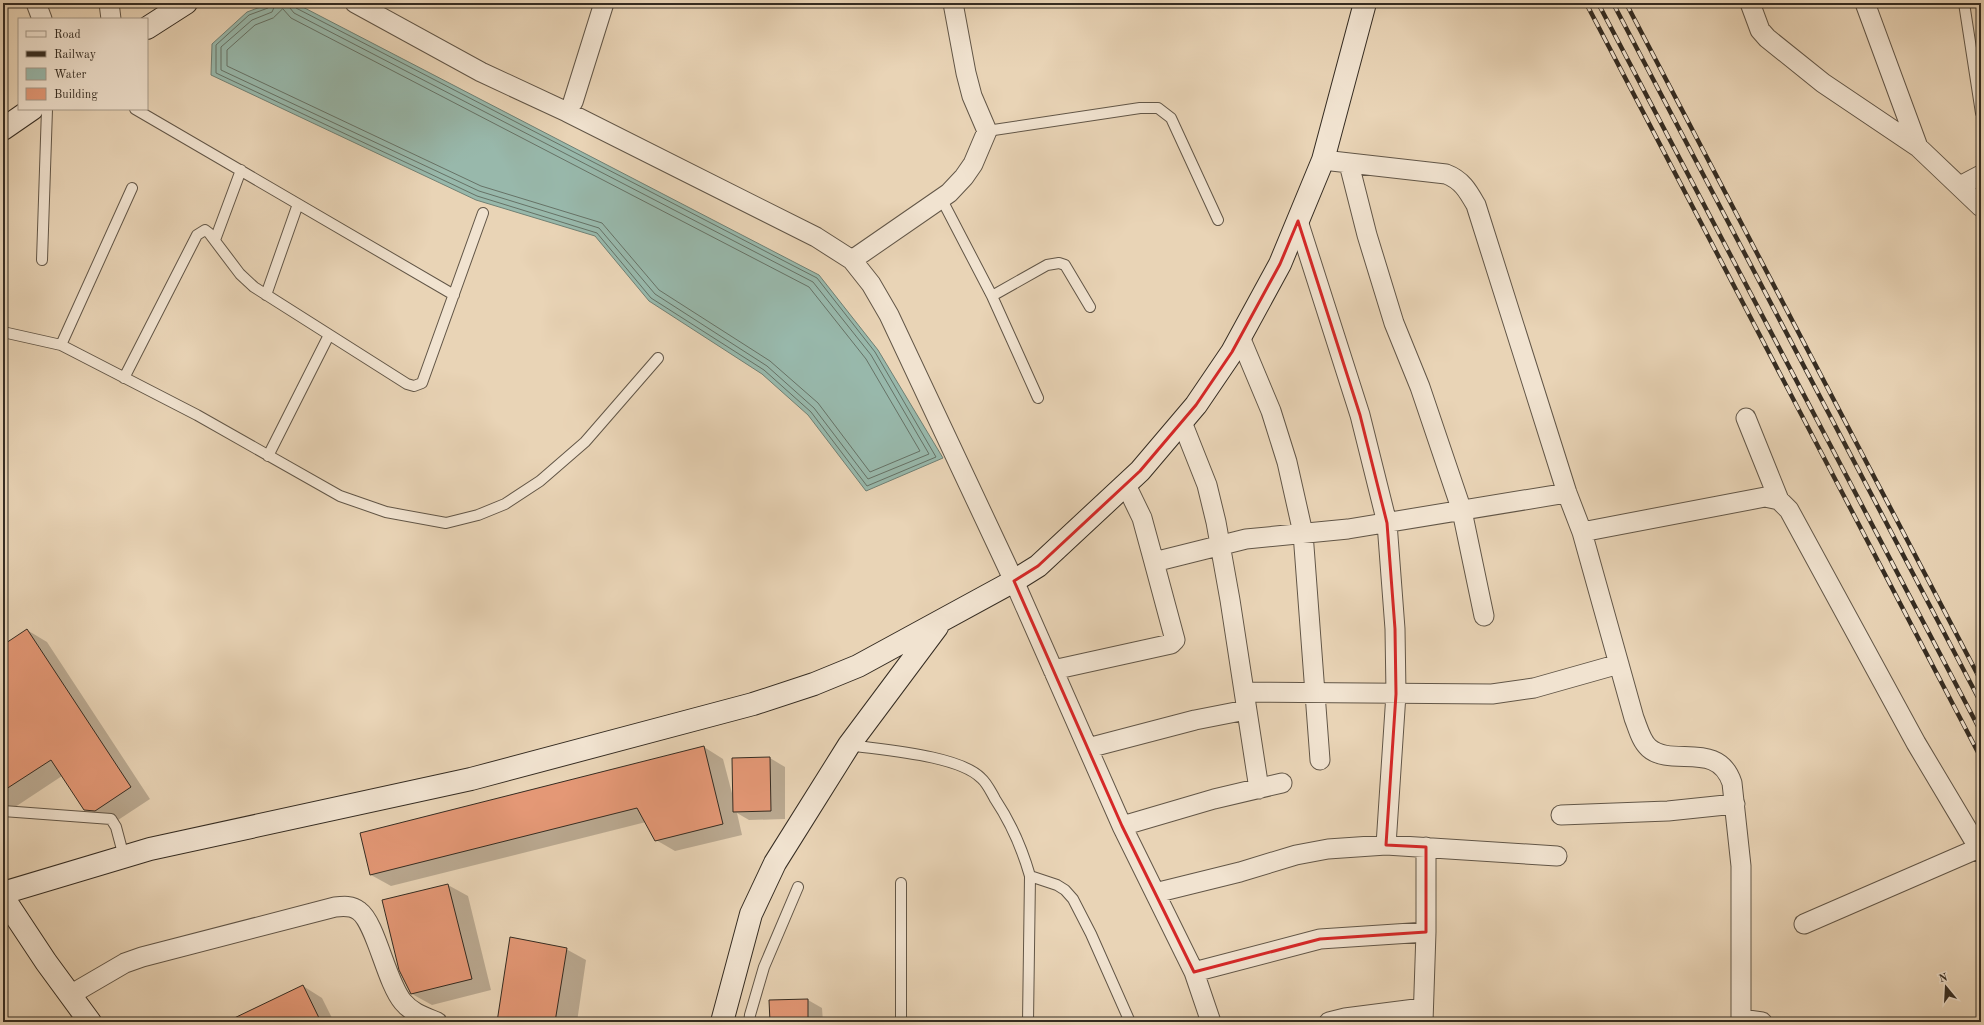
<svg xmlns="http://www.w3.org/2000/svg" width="1984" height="1025" font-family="'Old Standard TT',serif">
<rect width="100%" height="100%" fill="#e9d4b6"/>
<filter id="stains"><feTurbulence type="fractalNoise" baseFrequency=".005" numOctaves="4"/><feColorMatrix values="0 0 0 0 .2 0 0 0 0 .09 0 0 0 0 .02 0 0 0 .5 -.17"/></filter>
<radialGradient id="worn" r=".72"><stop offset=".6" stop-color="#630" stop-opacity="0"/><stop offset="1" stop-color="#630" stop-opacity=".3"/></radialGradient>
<!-- water -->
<path fill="#98b8ab" stroke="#708074" d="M271 3H295L819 275 878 350 943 458 866 491 808 415 762 374 649 301 595 236 476 200 211 75 212 44 247 12Z"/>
<!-- shadow -->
<path fill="#0003" d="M27 630 47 642 150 799 115 822 105 821 85 810 62 776 3 815V646Z
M704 747 723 759 733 797 770 758 785 767V819L749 820 737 813 742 835 675 851 656 840 646 822 391 886 371 875Z
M448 885 468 896 491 990 432 1005 412 994Z
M566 949 586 960 577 1022H498Z
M303 986 322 998 334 1022H228Z
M808 1000 822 1008 823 1022H771Z"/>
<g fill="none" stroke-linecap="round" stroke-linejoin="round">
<!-- shore -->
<path stroke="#667266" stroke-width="1" d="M271 3 268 8 249 15 216 45V73L477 196 597 233 651 298 764 370 811 412 867 486 936 457 875 352 817 278 296 8 294 3
M276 3 272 12 252 20 221 47V70L479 191 599 228 655 294 767 366 814 408 868 479 929 454 871 355 813 282 294 13 290 8 289 3
M283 9 291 18 809 287 866 359 920 451 870 472 818 403 770 361 659 290 602 223 481 186 227 66V50L255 25 273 18Z"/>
</g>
<!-- building -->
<path fill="#e49876" stroke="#352c22" d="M27 629 131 787 95 811 84 810 51 760 3 791V645Z
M704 746 723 824 655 841 637 808 370 875 360 833Z
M770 757 771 811 733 812 732 758Z
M448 884 472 979 411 994 399 970 382 900Z
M510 937 567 948 555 1022H497Z
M303 985 321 1022H226Z
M808 999V1022H770L769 1000Z"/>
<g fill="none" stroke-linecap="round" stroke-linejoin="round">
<defs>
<path id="lane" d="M1964 3 1981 113
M135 109 454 295
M987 131 1140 108H1158L1171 118 1218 220
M941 198 992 296 1047 265 1059 263 1065 265 1090 307
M215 240 241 170
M42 260 47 109
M266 295 298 204
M992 296 1038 398
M3 332 61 345 197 415 340 496 386 512 446 523 478 515 505 504 540 481 585 442 658 358
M61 345 132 188
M124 378 197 235 205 230 209 233 240 274 254 287 407 384 414 386 422 383 483 213
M268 456 329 335
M849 745C882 750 958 755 981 778 987 783 991 792 995 799 1011 823 1022 848 1030 876L1028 1022
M3 811 111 819 116 827 124 857
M1030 876 1057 885 1065 890 1073 899 1091 934 1130 1022
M901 883V1022
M749 1022 750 1015 764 967 798 887"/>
<path id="street" d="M36 3 42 19
M109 3 111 19
M355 3 481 72 567 112 816 237 852 260 871 284 889 315 1014 581 1122 826 1194 972 1211 1022
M1750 3 1760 30 1767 38 1823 83 1918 147
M1865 3 1918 147 1981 207
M573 102 604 3
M1323 160 1446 174C1462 180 1468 191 1476 205L1567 493 1582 532 1634 718C1638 728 1641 741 1649 748 1672 768 1718 740 1732 783L1741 866V1022
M1349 164 1367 235 1394 323 1420 387 1462 511 1484 616
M1960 186 1981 175
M1298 221 1360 415 1387 523 1395 629 1396 694 1386 845
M852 260 949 193 964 177 973 164 987 131 972 96 966 73 953 3
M1240 337 1271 411 1287 462 1303 533 1320 760
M1746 418 1779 500
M1182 422 1207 485 1216 522 1230 600 1259 789
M1126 485 1142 518 1154 562 1246 539 1348 529 1567 493
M1582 532 1765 497 1779 500 1789 510 1916 743 1981 852
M1053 670 1171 644 1175 640 1154 562
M1244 692 1492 694 1534 688 1619 664
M1088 748 1195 720 1246 710
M1561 815 1668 811 1735 804
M1122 826 1214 799 1282 783
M1155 893 1240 872 1296 855 1328 849 1386 845 1557 856
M1804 924 1979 848
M1194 972 1320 939 1426 932
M70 995 125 963 142 957 335 907C343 906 352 905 359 911 376 923 386 982 403 1002 412 1013 425 1017 437 1022
M1741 1019 1762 1022
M1329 1022 1345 1018 1423 1008
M1423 1022 1426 932V847"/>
<path id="secondary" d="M147 28 186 3
M3 129 32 109
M3 893 150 849 471 779 753 704 814 684 858 666 1014 581 1038 566 1140 471 1196 405 1232 352 1280 264 1323 160 1365 3
M3 897 46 962 90 1022
M722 1022 751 914 775 863 849 745 937 627"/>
</defs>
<!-- lane casing -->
<use href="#lane" stroke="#625647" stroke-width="12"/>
<!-- street casing -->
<use href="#street" stroke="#625647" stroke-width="21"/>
<!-- secondary casing -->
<use href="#secondary" stroke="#352c22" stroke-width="24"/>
<!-- lane -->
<use href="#lane" stroke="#f1e3d0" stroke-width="10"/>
<!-- street -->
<use href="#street" stroke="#f1e3d0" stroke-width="19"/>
<!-- secondary -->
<use href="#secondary" stroke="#f1e3d0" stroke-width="22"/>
<defs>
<path id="rail" d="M1586 3 1981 758
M1598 3 1981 732
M1613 3 1981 703
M1626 3 1981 681"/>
</defs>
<!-- rail casing -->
<use href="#rail" stroke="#352c22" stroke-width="4.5"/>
<!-- rail -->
<use href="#rail" stroke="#f1e3d0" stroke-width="3" stroke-dasharray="9" stroke-linecap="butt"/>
</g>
<!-- marked area -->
<path fill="none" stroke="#d62828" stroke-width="3" stroke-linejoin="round" d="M1298 221 1360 415 1387 523 1395 629 1396 694 1386 845 1426 847V932L1320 939 1194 972 1122 826 1014 581 1038 566 1140 471 1196 405 1232 352 1280 264Z"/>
<!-- margin -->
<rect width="1984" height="1025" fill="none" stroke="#e9d4b6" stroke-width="16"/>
<rect x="4" y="4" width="1976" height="1017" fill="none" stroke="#352c22" stroke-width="2"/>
<rect x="8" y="8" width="1968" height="1009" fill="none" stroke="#352c22"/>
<!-- legend -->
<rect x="18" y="18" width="130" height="92" fill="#f1e3d0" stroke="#a69a8a"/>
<rect x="26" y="31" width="20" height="6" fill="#f1e3d0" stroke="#a69a8a"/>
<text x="54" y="38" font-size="12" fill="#352c22">Road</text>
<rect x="26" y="51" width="20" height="6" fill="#352c22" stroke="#a69a8a"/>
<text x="54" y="58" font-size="12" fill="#352c22">Railway</text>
<rect x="26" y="68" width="20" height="12" fill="#98b8ab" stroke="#a69a8a"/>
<text x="54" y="78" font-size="12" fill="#352c22">Water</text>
<rect x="26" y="88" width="20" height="12" fill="#e49876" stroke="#a69a8a"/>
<text x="54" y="98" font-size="12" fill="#352c22">Building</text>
<!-- north arrow -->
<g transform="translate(1946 987) rotate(342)" stroke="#f1e3d0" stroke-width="3" paint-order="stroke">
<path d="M0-3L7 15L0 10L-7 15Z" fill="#352c22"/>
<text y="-6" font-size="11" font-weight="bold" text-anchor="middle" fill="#352c22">N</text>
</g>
<rect width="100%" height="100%" filter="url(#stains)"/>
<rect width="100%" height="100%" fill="url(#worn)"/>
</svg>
